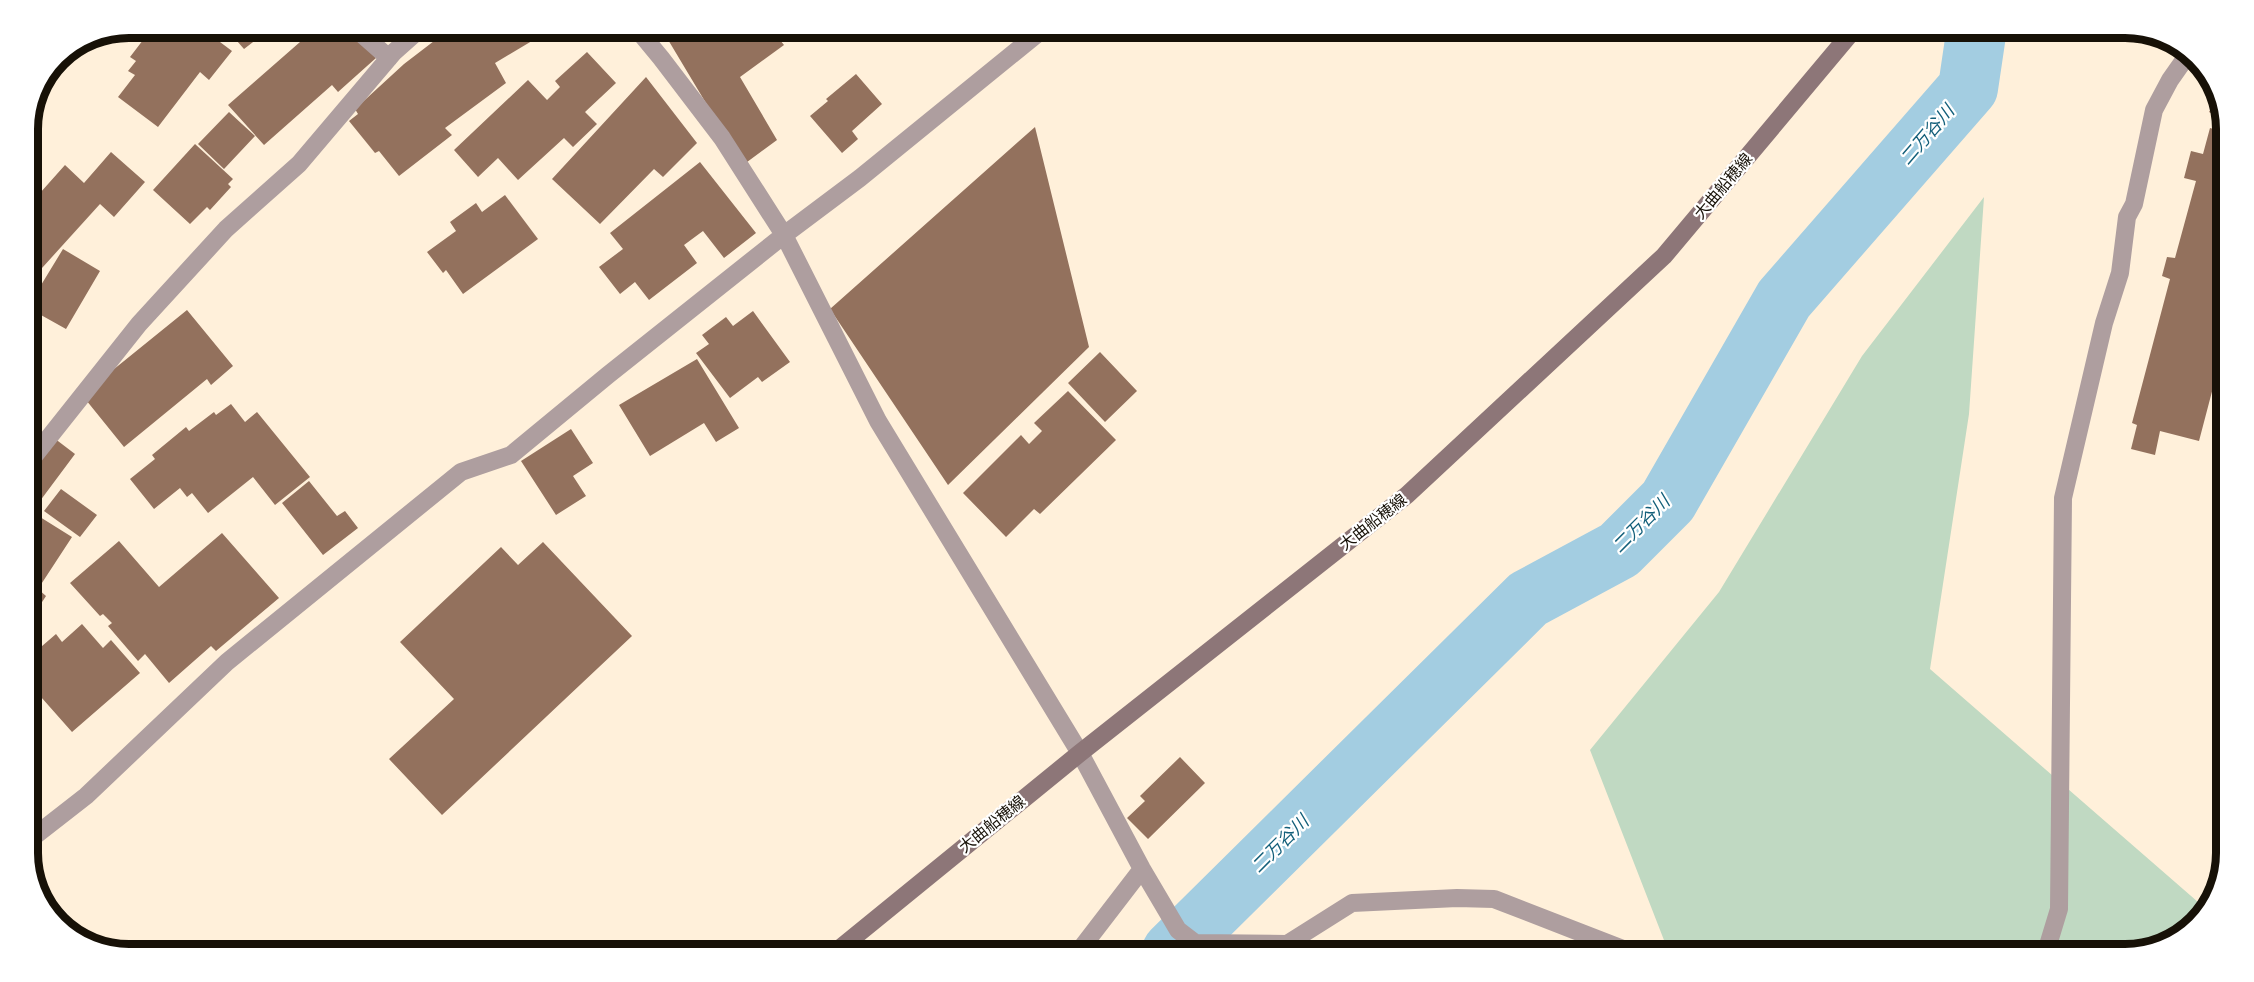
<svg xmlns="http://www.w3.org/2000/svg" width="2254" height="982" font-family="Figtree,'Noto Sans JP',sans-serif">
<rect width="100%" height="100%" fill="#fff0da"/>
<!-- green -->
<path fill="#c0d9c2" d="M1984 197 1969 414 1930 669 2206 909 2182 938 2126 955 1669 953 1590 750 1719 592 1862 356Z"/>
<g fill="none" stroke-linecap="round" stroke-linejoin="round">
<!-- river -->
<path stroke="#a3cde1" stroke-width="60" d="M1172 951 1528 599 1619 550 1668 501 1784 299 1968 88 1976 34"/>
</g>
<!-- building -->
<path fill="#93715d" d="M153 27H200L232 51 209 80 200 72 158 127 118 97 135 75 128 71 136 61 130 57Z
M205 27 271 28 244 49 230 33H207Z
M316 28H338L342 32 347 28 376 58 338 92 332 85 264 145 228 105Z
M451 28H465L468 33 474 28 552 29 495 63 506 83 445 128 452 135 399 176 379 151 375 153 349 121 358 114 355 109 404 64Z
M559 29H586L567 42Z
M668 29H793L780 40 784 45 740 77 777 140 743 165 664 33Z
M587 52 616 83 585 112 597 124 573 147 564 138 518 180 498 158 478 177 454 150 528 80 547 100 560 87 555 81Z
M856 74 882 104 852 131 858 139 842 153 810 116 828 101 826 99Z
M646 77 697 143 663 177 654 169 600 224 552 179Z
M2218 98 2221 106 2226 121 2209 112Z
M229 112 255 136 224 169 198 144Z
M1035 127 1089 347 948 485 830 309Z
M2210 128 2227 133 2225 342 2199 441 2160 431 2155 455 2131 449 2137 425 2132 423 2170 279 2162 276 2167 257 2175 258 2196 181 2184 178 2191 151 2203 154Z
M195 144 233 179 228 184 231 187 210 210 207 207 190 224 153 190Z
M111 152 145 182 114 217 100 204 42 268 27 256V233L30 230 27 227V221L39 208 32 202 65 165 84 183Z
M700 162 756 233 724 258 703 231 684 245 697 263 649 300 635 282 620 294 599 267 623 249 610 233Z
M505 195 538 239 463 294 446 270 443 273 427 252 456 231 450 222 476 203 482 212Z
M63 249 100 271 66 329 32 310 27 319V290L35 295Z
M187 310 233 366 211 385 207 379 124 447 82 395Z
M753 311 790 362 762 382 758 377 730 398 696 353 709 344 702 335 726 317 733 326Z
M1100 352 1137 391 1105 422 1068 383Z
M697 359 739 428 716 442 704 423 650 456 619 405Z
M1068 391 1116 440 1040 514 1034 509 1006 537 963 493 1021 435 1029 444 1042 431 1034 423Z
M231 404 245 422 257 412 310 477 275 505 253 477 208 513 192 493 187 497 180 488 154 509 130 479 155 459 152 455 186 427 189 431 214 412 216 415Z
M571 429 593 463 573 476 586 496 556 515 521 461Z
M54 438 75 454 37 505 27 498V473Z
M309 481 337 516 345 511 358 528 323 555 282 503Z
M61 489 97 515 80 537 44 511Z
M40 517 72 537 38 589 46 596 27 625V537Z
M222 533 279 598 216 651 211 646 169 683 145 654 138 661 108 626 112 623 103 614 100 616 70 583 119 541 159 587Z
M543 542 632 636 442 815 389 759 454 699 400 642 501 547 518 565Z
M82 624 103 648 111 640 140 673 72 732 41 697 30 707 27 704V659L56 634 62 642Z
M1180 757 1205 783 1148 839 1127 818 1145 801 1140 796Z"/>
<g fill="none" stroke-linecap="round" stroke-linejoin="round">
<!-- street -->
<path stroke="#ae9e9f" stroke-width="18" d="M355 28 389 58
M637 29 661 58 722 138 784 235 878 421 1080 753 1142 869 1178 930 1195 943 1287 944 1352 903 1457 898 1494 899 1633 953
M27 465 139 324 226 229 299 164 394 52 421 28
M27 842 86 796 227 662 461 472 511 455 608 375 784 235 860 178 1042 30
M40 896 70 932
M1079 951 1142 869
M2045 955 2059 909 2063 498 2104 323 2120 273 2127 217 2134 204 2154 110 2170 80 2189 53"/>
<!-- secondary -->
<path stroke="#8d7678" stroke-width="18" d="M838 950 1080 753 1407 495 1664 256 1851 33"/>
</g>
<g text-anchor="middle" dominant-baseline="central" stroke-width="4.5" stroke-linejoin="round" paint-order="stroke">
<!-- street labels -->
<g font-size="16" fill="#171107" stroke="#fff">
<text transform="translate(1723 186) rotate(-50)">大曲船穂線</text>
<text transform="translate(1373 522) rotate(-38)">大曲船穂線</text>
<text transform="translate(992 824) rotate(-39)">大曲船穂線</text>
</g>
<!-- water labels -->
<g font-size="18" font-style="italic" fill="#135f7a" stroke="#fff">
<text transform="translate(1927 135) rotate(-49)">二万谷川</text>
<text transform="translate(1641 524) rotate(-45)">二万谷川</text>
<text transform="translate(1280 844) rotate(-45)">二万谷川</text>
</g>
</g>
<!-- crop -->
<path d="M0 0H2254V982H0ZM129 38H2125A91 91 0 0 1 2216 129V853A91 91 0 0 1 2125 944H129A91 91 0 0 1 38 853V129A91 91 0 0 1 129 38Z" fill="#fff" fill-rule="evenodd"/>
<path fill="none" stroke="#171107" stroke-width="8" d="M129 38H2125A91 91 0 0 1 2216 129V853A91 91 0 0 1 2125 944H129A91 91 0 0 1 38 853V129A91 91 0 0 1 129 38Z"/>
</svg>
